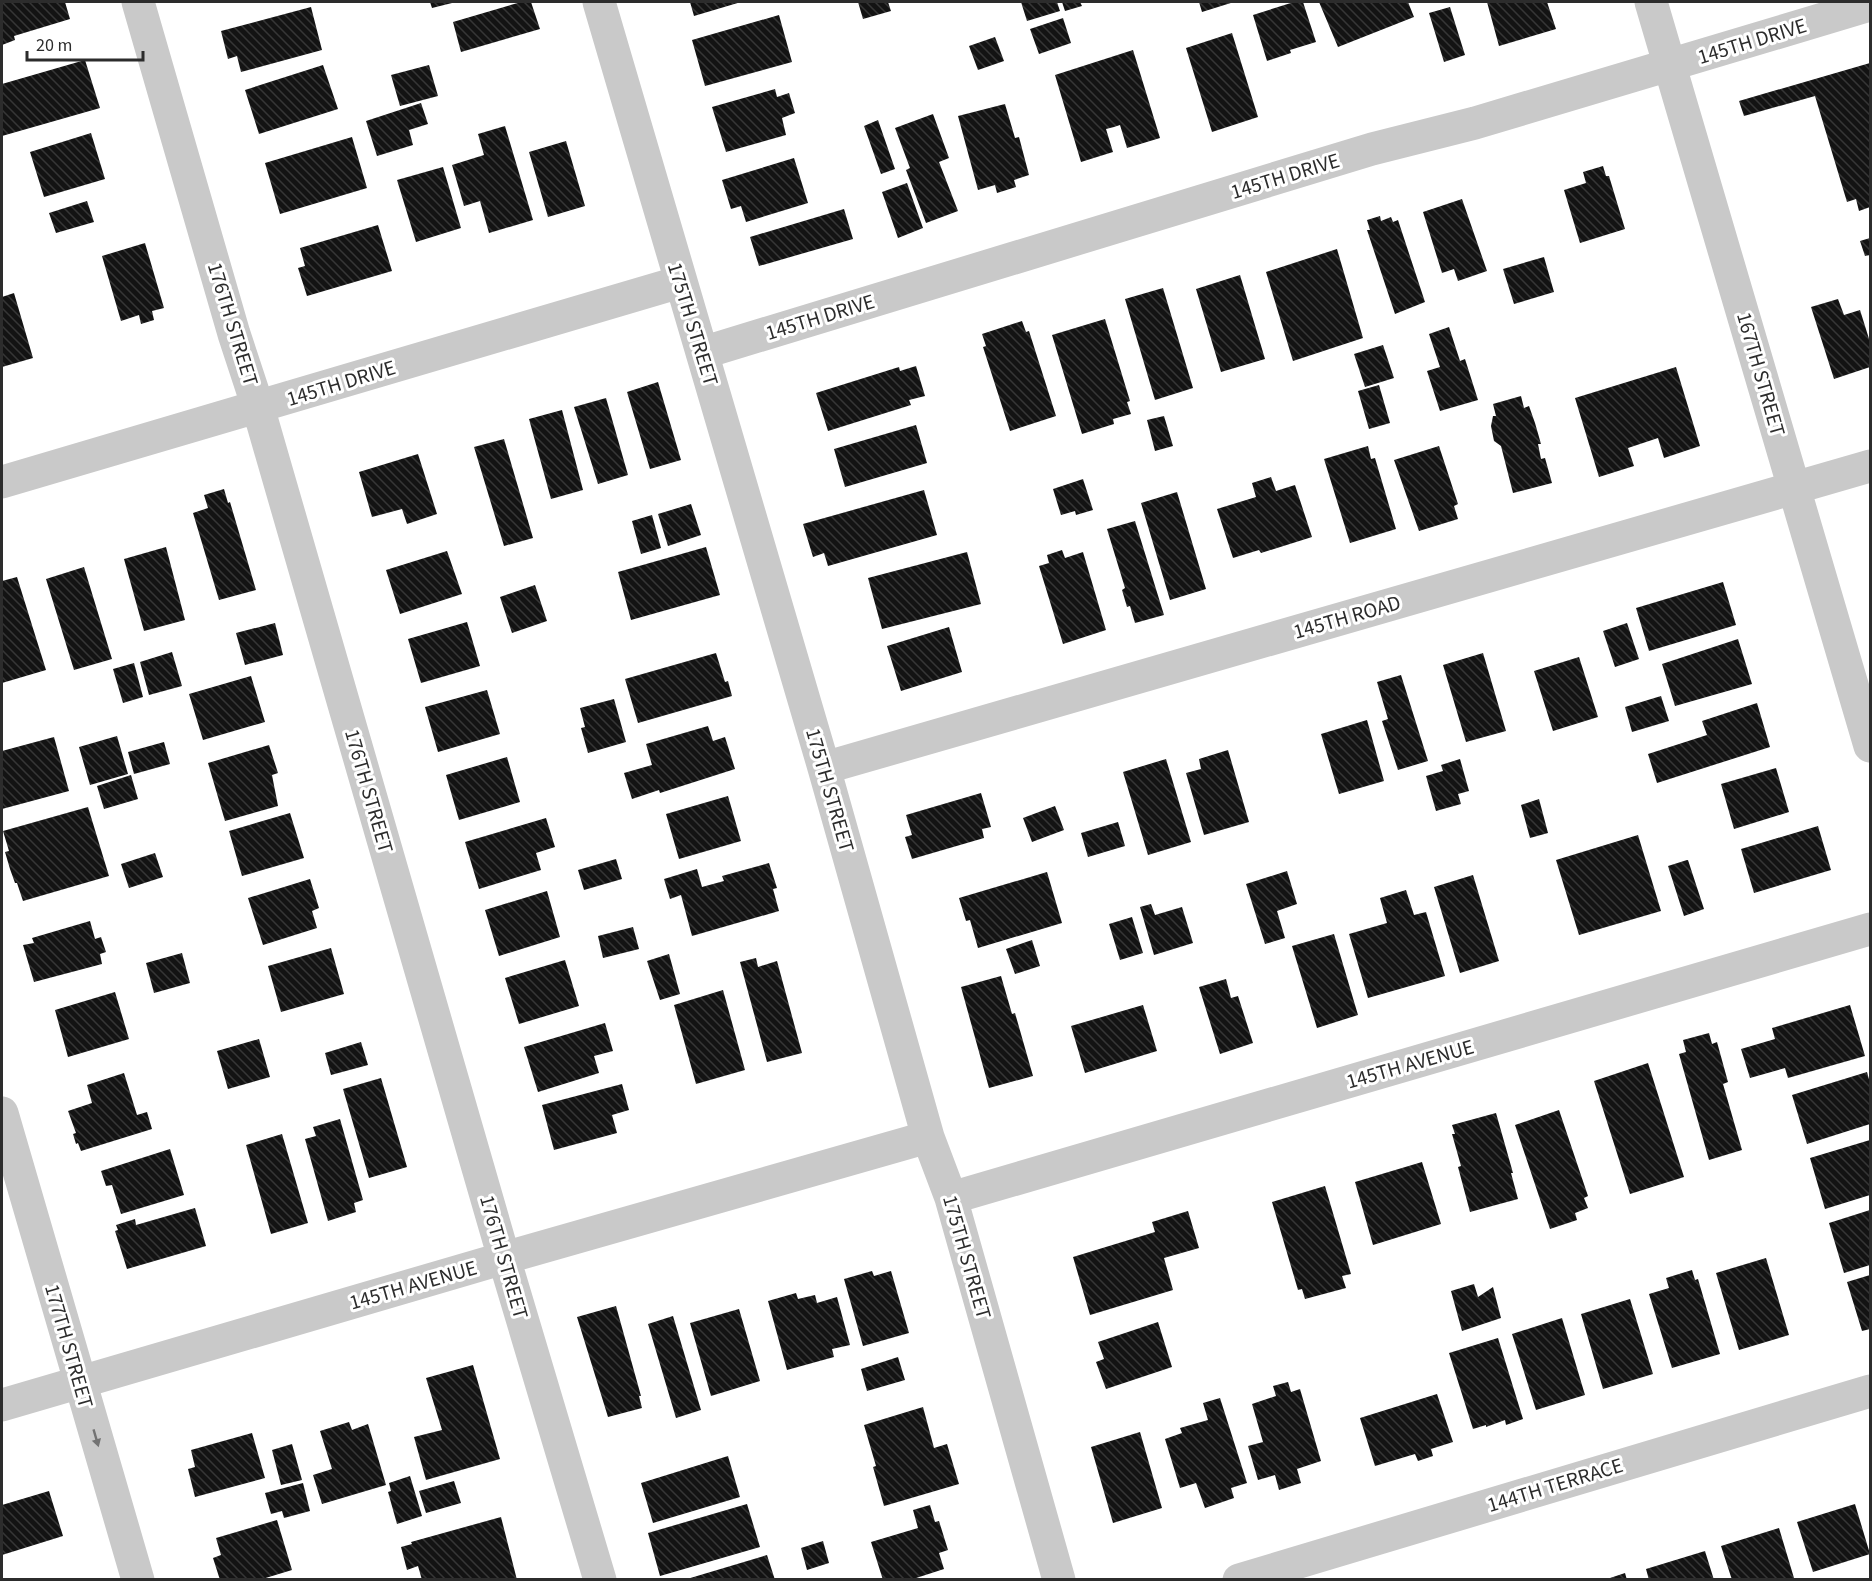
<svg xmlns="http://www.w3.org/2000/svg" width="1872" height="1581" font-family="'Source Sans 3',sans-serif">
<defs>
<pattern id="building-back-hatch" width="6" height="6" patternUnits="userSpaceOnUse" patternTransform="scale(1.5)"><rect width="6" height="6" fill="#131313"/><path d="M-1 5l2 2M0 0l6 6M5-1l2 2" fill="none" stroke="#363636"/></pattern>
</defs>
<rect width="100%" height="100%" fill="#fff"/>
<!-- building -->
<path fill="url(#building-back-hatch)" d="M2 2H65L70 19 14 36 15 40 2 45Z
M430 2H456L432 8Z
M521 2H531L540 29 461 52 453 22Z
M690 2H741L694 16Z
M858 2H888L891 11 863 19Z
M1021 2H1057L1060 11 1027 21Z
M1062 2H1080L1082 6 1065 11Z
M1199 2H1234L1202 12Z
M1294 2H1303L1316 42 1290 50 1291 53 1267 61 1253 15Z
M1319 2H1408L1414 17 1338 47Z
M1487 2H1547L1556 29 1499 46Z
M311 7 322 50 241 72 237 56 228 59 221 31Z
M1450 7 1465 55 1444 62 1429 13Z
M779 15 792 62 705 86 692 40Z
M1063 18 1071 43 1039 54 1030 29Z
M1232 33 1258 117 1212 132 1186 48Z
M995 37 1004 61 978 70 969 46Z
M1133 50 1160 138 1127 148 1120 125 1114 127 1106 129 1113 152 1081 162 1055 75Z
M85 60 100 108 2 136V84Z
M1870 63V207L1859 211 1856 199 1847 202 1815 96 1744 116 1739 101Z
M323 65 338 109 259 134 245 90Z
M429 65 438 96 400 106 391 75Z
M775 89 777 97 789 93 795 113 782 118 786 135 726 152 712 107Z
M421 103 428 124 409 130 413 145 377 156 366 121Z
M1005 104 1015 138 1019 137 1029 175 1014 180 1016 187 997 193 995 185 978 190 958 116Z
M933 114 949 158 939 162 958 211 926 223 906 170 910 168 895 128Z
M878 120 895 169 881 174 864 126Z
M505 126 533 220 489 233 480 201 464 206 452 165 484 155 478 134Z
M91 133 105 179 44 197 30 152Z
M352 137 367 188 280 214 265 163Z
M566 141 585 206 548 217 529 152Z
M794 158 808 203 746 222 741 206 731 209 722 180Z
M1603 166 1606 176H1609L1625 229 1580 243 1564 190 1586 183 1583 172Z
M443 167 461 228 416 242 397 180Z
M907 183 923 228 898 238 882 192Z
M1462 199 1487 271 1458 281 1454 269 1442 273 1423 212Z
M87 201 94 222 56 233 49 213Z
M844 209 853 239 759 266 750 237Z
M1380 216 1381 221 1391 217 1393 222 1398 220 1425 302 1395 314 1367 230H1370L1367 220Z
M378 225 392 271 307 296 298 268 305 266 300 248Z
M1870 238V255L1865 256 1860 241Z
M145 243 164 308 152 311 154 320 141 324 139 315 121 321 102 256Z
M1337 249 1363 338 1293 361 1266 272Z
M1544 257 1554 292 1514 304 1503 269Z
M1240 275 1265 359 1221 372 1196 289Z
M1163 288 1193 388 1155 400 1125 299Z
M14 293 33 358 2 367V297Z
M1838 299 1844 315 1860 310 1870 342V367L1834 379 1811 307Z
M1105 319 1130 401 1127 402 1131 414 1113 419 1114 424 1082 434 1052 335Z
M1022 321 1026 332 1029 331 1056 416 1010 431 983 347 986 346 982 334Z
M1449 327 1460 361 1465 359 1478 400 1440 411 1427 371 1440 367 1429 334Z
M1383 345 1394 378 1365 387 1354 354Z
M916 366 925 396 909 400 911 405 828 431 816 393 899 367 900 371Z
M1676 367 1700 446 1664 458 1658 438 1628 448 1634 466 1599 477 1575 398Z
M658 382 681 460 650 469 627 392Z
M1379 385 1390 423 1369 429 1358 391Z
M1521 396 1524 408 1529 406 1535 423 1541 444H1538L1541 459 1545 458 1552 483 1513 493 1501 446 1494 441 1491 426 1493 416H1496L1493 404Z
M606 398 628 475 598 484 574 407Z
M562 410 583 490 551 499 529 419Z
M1164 416 1173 446 1155 451 1147 420Z
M916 425 927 463 845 487 834 449Z
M504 439 533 538 504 546 474 447Z
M1368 446 1371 459 1375 458 1396 529 1350 543 1324 459Z
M1439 446 1458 504 1454 506 1458 519 1419 531 1394 460Z
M418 454 437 514 407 524 402 509 372 517 359 472Z
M1271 477 1276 491 1295 485 1312 537 1261 553 1259 550 1233 558 1217 509 1256 497 1252 483Z
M1083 479 1093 510 1076 515 1075 511 1061 515 1053 489Z
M224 489 228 503 230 502 256 590 219 600 193 513 208 508 204 495Z
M924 490 937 535 828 566 824 553 813 557 803 524Z
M1177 492 1206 589 1170 600 1141 503Z
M691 504 701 535 668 546 658 514Z
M652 515 661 548 641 554 632 521Z
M1135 521 1164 615 1135 623 1130 606 1127 607 1122 590 1125 588 1107 529Z
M166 547 185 620 144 631 124 559Z
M706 547 720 595 631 620 618 572Z
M1062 550 1065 558 1083 552 1106 630 1063 644 1039 566 1049 563 1047 555Z
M447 551 462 594 400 614 386 570Z
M967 552 981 604 882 629 868 578Z
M84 567 112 659 74 670 46 579Z
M17 577 46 670 2 683V581Z
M1723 582 1736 625 1649 651 1636 608Z
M535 585 547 621 512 633 500 597Z
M467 622 480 666 421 683 408 639Z
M275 623 283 655 245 665 236 633Z
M1627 623 1639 659 1615 667 1603 631Z
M949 627 962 672 901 691 887 646Z
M1738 639 1752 684 1675 706 1662 664Z
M172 652 182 686 149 695 140 662Z
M716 653 725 682 728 681 732 696 638 723 625 679Z
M1483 653 1506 731 1466 742 1443 665Z
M1579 657 1598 717 1553 731 1534 671Z
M134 663 143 697 123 703 113 669Z
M1401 675 1428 761 1398 770 1382 721 1388 719 1377 682Z
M251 676 265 722 203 740 189 694Z
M487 690 500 734 438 752 425 707Z
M1661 696 1669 721 1632 732 1625 707Z
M614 699 626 742 588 753 581 728 585 727 580 708Z
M1757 703 1770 747 1657 783 1648 754 1707 735 1702 721Z
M1367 720 1384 781 1339 794 1321 734Z
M708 726 713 741 725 737 735 769 660 793 659 790 632 799 624 773 652 765 646 744Z
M117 736 128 774 90 785 79 747Z
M54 737 69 791 2 809V751Z
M164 742 170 764 134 774 128 752Z
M269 745 278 773 272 775 278 806 225 821 208 763Z
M1228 750 1249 822 1204 835 1186 773 1201 769 1199 759Z
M507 757 520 802 459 820 446 775Z
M1166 759 1191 842 1148 855 1123 772Z
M1460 759 1469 791 1458 794 1461 804 1436 811 1426 776 1443 771 1441 765Z
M1776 768 1789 812 1734 829 1721 784Z
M131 775 138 799 104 809 97 786Z
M981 793 991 827 982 829 984 838 912 859 905 837 912 835 906 815Z
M728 796 741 841 679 859 666 814Z
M1539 799 1548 833 1530 838 1521 805Z
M1055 806 1064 830 1032 842 1023 818Z
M88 807 109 876 23 901 17 883H15L10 869 5 852 9 851 3 831Z
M290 813 304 858 242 876 229 831Z
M546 818 555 847 536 853 541 870 479 889 465 842Z
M1118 822 1125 846 1088 857 1081 833Z
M1818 826 1831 870 1754 893 1741 849Z
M1638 835 1661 911 1579 935 1556 860Z
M155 853 163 877 129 888 121 864Z
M616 859 622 879 584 890 578 870Z
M1687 860H1688L1704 909 1684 916 1668 866Z
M769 863 777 888 773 889 779 911 692 936 681 895 670 899 664 879 697 869 702 887 724 881 722 876Z
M1287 871 1297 904 1277 911 1285 938 1265 944 1246 884Z
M1047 872 1062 923 978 948 970 920 966 921 959 898Z
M1473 875 1499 961 1460 973 1434 887Z
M310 879 319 908 312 911 317 928 263 945 248 898Z
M1406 890 1414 915 1426 912 1445 976 1368 998 1349 934 1387 923 1380 898Z
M547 891 560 937 499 956 485 910Z
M1151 904 1155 915 1182 907 1193 943 1154 955 1140 907Z
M1132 917 1143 953 1120 960 1109 924Z
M90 921 95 939 101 937 106 952 100 954 102 964 34 982 23 945 34 943 32 938Z
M633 927 639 949 603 958 598 936Z
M1334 934 1358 1015 1317 1028 1292 946Z
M1032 940 1040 966 1015 974 1006 949Z
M331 948 344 994 281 1012 268 966Z
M182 953 190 983 154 993 146 963Z
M669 954 680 994 660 1000 647 961Z
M756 958 758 967 777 961 802 1053 767 1062 740 962Z
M565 960 579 1006 519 1024 505 978Z
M1001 976 1012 1014 1015 1013 1033 1076 989 1088 961 987Z
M1226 979 1231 998 1238 996 1253 1043 1220 1054 1199 987Z
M723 990 745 1070 696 1084 674 1005Z
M115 992 129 1039 68 1057 55 1010Z
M1143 1005 1157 1051 1085 1073 1071 1026Z
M1850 1005 1865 1056 1788 1078 1785 1068 1750 1078 1741 1049 1775 1039 1772 1028Z
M605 1023 613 1051 594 1056 599 1073 538 1092 524 1047Z
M1709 1033 1712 1044 1717 1042 1728 1082 1723 1084 1742 1150 1709 1160 1679 1054 1686 1052 1683 1040Z
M259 1039 270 1077 228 1089 217 1051Z
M361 1042 368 1065 331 1075 325 1053Z
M1648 1063 1684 1177 1630 1194 1594 1081Z
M1867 1072 1870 1083V1124L1807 1144 1792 1095Z
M124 1073 137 1115 147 1112 152 1129 81 1151 78 1143 76 1144 73 1134 76 1133 68 1111 92 1103 87 1085Z
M381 1078 407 1167 369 1178 343 1089Z
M622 1084 629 1110 612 1115 617 1133 554 1150 542 1105Z
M1559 1110 1588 1196 1584 1198 1588 1208 1575 1213 1577 1220 1550 1229 1515 1125Z
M1496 1113 1513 1173H1511L1518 1199 1470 1212 1458 1167 1461 1166 1452 1134H1455L1452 1125Z
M340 1119 363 1200 354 1203 356 1212 328 1221 305 1139 316 1136 313 1127Z
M282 1134 308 1223 271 1234 246 1145Z
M1870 1140V1195L1825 1209 1810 1158Z
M170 1149 184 1195 121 1214 112 1185 106 1186 101 1171Z
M1422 1162 1441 1224 1373 1245 1355 1182Z
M1325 1186 1351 1274 1342 1276 1346 1288 1305 1299 1302 1289 1298 1290 1272 1202Z
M195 1208 206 1246 127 1269 115 1231 118 1230 116 1225 135 1219 136 1225Z
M1870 1210V1265L1844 1273 1829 1223Z
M1188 1211 1199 1248 1164 1258 1173 1290 1090 1315 1073 1257 1155 1232 1152 1222Z
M1766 1258 1789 1335 1739 1350 1716 1273Z
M1692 1270 1695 1280 1698 1279 1720 1354 1672 1368 1649 1294 1669 1288 1666 1278Z
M872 1271 874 1276 891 1271 909 1333 863 1346 844 1279Z
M1870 1275V1329L1862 1331 1847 1282Z
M1474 1284 1478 1297 1493 1287 1501 1318 1462 1331 1451 1291Z
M796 1293 798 1299 815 1295 817 1303 837 1297 850 1345 832 1349 834 1357 787 1370 768 1301Z
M1630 1299 1653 1374 1603 1389 1581 1314Z
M616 1306 641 1396H639L642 1408 608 1417 577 1317Z
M739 1309 760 1381 711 1396 690 1323Z
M673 1316 701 1410 676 1418 648 1324Z
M1562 1318 1585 1395 1536 1410 1512 1334Z
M1158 1322 1172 1367 1106 1389 1096 1362 1104 1359 1098 1342Z
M1498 1338 1523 1419 1506 1425 1505 1420 1486 1427V1425L1473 1429 1449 1353Z
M898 1357 905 1380 867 1391 861 1369Z
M473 1365 500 1459 426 1480 414 1437 442 1430 426 1378Z
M1288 1382 1291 1392 1300 1389 1321 1461 1297 1469 1301 1483 1279 1490 1275 1475 1258 1480 1248 1446 1263 1442 1252 1404 1276 1396 1273 1386Z
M1437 1394 1453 1442 1431 1449 1433 1456 1418 1461 1415 1454 1375 1466 1360 1418Z
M1220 1398 1247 1483 1231 1488 1234 1498 1205 1508 1196 1483 1180 1488 1165 1439 1182 1433 1180 1428 1208 1420 1203 1403Z
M923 1407 934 1448 947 1444 959 1484 884 1506 873 1467 876 1466 864 1425Z
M349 1422 352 1430 368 1424 386 1485 322 1504 313 1475 332 1469 320 1431Z
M1140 1432 1162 1508 1113 1523 1091 1447Z
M252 1433 265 1478 195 1497 188 1469 195 1467 191 1450Z
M292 1444 302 1480 281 1485 272 1450Z
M728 1456 740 1497 653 1523 641 1483Z
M410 1476 422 1516 397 1524 388 1492 391 1491 389 1483Z
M454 1481 461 1503 426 1513 419 1491Z
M303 1483 310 1511 284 1518 282 1511 271 1514 265 1493Z
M49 1491 63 1536 2 1555V1505Z
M747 1504 760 1547 660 1576 648 1533Z
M1855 1504 1870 1554 1813 1572 1797 1522Z
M930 1505 935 1522 939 1521 948 1550 939 1553 944 1569 910 1580H883L871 1542 918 1528 913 1510Z
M501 1517 517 1580H422L418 1566 407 1570 401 1547 412 1544 411 1542Z
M277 1520 292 1570 259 1580H220L213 1558 221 1555 216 1538Z
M1779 1528 1794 1578 1732 1580 1721 1546Z
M823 1541 829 1563 807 1570 801 1548Z
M1705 1551 1714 1580H1649L1646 1569Z
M767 1555 775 1580H687V1579Z
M1625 1573 1627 1580H1607V1579Z"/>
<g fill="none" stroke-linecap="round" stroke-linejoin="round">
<!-- minor -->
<path stroke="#c9c9c9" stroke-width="33" d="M138 2 234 334 258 407 504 1258 600 1580
M599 2 824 768 928 1137 951 1198 1059 1580
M1651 2 1870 746
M702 353 1372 149 1475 123 1870 5
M2 482 680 282
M824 768 1870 466
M2 1113 138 1580
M951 1198 1870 929
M2 1405 504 1258 928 1137
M1239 1580 1870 1391"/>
</g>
<!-- one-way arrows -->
<defs><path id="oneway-solid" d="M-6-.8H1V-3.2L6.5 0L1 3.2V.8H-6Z" transform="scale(1.5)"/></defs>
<use fill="#737373" href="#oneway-solid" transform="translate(96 1438) rotate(74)"/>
<g text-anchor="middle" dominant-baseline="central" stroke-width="6" stroke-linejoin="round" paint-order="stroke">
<!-- street labels -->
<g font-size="21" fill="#2c2c2c" stroke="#fff">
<text transform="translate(1752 41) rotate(-17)">145TH DRIVE</text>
<text transform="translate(1285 176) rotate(-17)">145TH DRIVE</text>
<text transform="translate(820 317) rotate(-17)">145TH DRIVE</text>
<text transform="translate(233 324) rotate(73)">176TH STREET</text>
<text transform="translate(693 324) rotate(73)">175TH STREET</text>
<text transform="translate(1761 374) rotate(74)">167TH STREET</text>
<text transform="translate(341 383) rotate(-17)">145TH DRIVE</text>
<text transform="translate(1347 617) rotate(-16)">145TH ROAD</text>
<text transform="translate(830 790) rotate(74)">175TH STREET</text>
<text transform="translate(369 791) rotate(74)">176TH STREET</text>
<text transform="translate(1410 1064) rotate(-16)">145TH AVENUE</text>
<text transform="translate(504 1257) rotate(74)">176TH STREET</text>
<text transform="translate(967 1257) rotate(74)">175TH STREET</text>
<text transform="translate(413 1285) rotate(-16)">145TH AVENUE</text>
<text transform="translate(69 1346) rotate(74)">177TH STREET</text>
<text transform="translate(1555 1485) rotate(-17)">144TH TERRACE</text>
</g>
</g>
<!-- border -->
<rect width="1872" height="1581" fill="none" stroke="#2c2c2c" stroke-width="6"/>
<!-- scale -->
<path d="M27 51v9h116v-9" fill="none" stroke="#2c2c2c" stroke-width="3"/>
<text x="36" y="51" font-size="18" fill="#2c2c2c" stroke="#ffffff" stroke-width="4.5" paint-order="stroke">20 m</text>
</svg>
